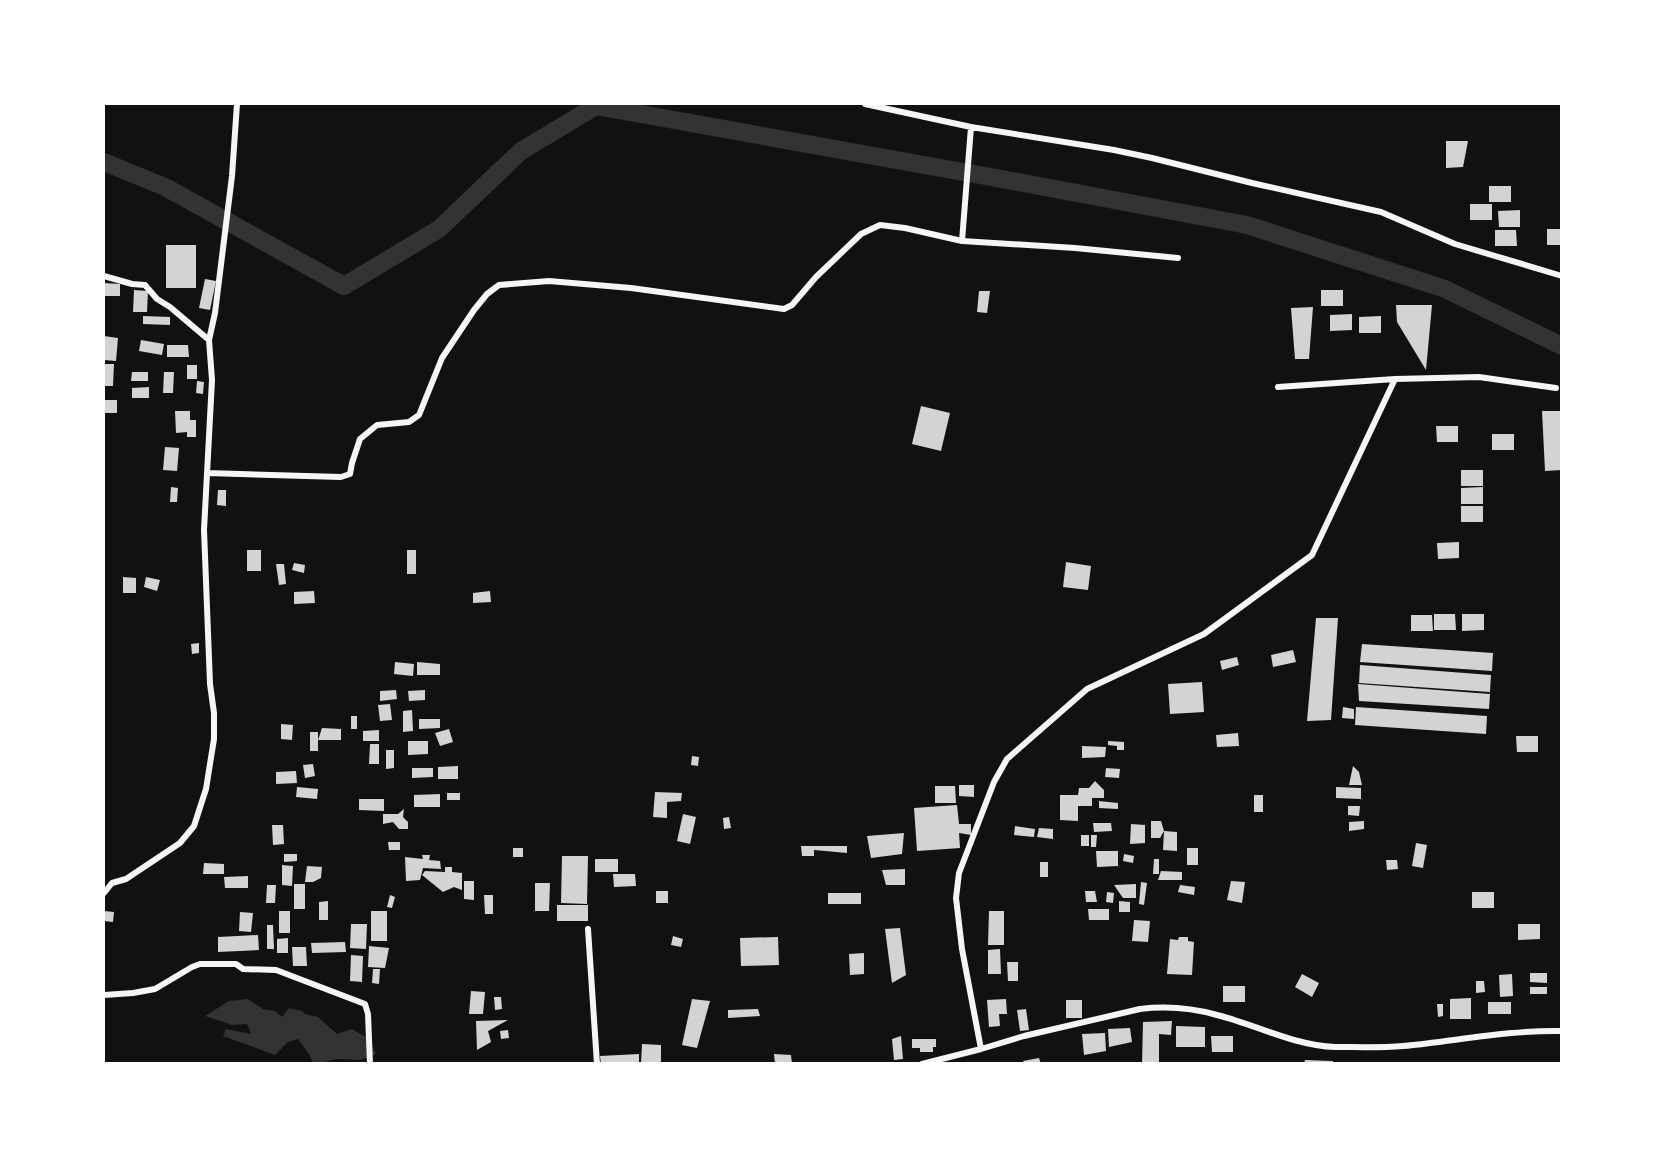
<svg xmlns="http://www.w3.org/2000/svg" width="1665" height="1167" font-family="Raleway,sans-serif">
<rect width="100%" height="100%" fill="#111"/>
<!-- water -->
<path fill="#333" d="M248 999 263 1009 275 1011 282 1017 289 1008 302 1011 305 1014 318 1017 337 1034 352 1029 369 1039 376 1054C358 1065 349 1056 333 1060 325 1062 321 1063 313 1063L309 1054 298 1039 288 1042 275 1055 223 1036 226 1029 251 1034 247 1024 232 1025 205 1016 229 1001Z"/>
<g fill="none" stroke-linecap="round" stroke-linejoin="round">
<!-- canal -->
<path stroke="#333" stroke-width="18" d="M104 162 165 187 344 286 439 229 521 151 596 106 991 177 1247 225 1445 289 1562 346"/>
</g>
<!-- building -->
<path fill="#d3d3d3" d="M1446 141H1468L1463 167 1446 168Z
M1489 186H1511V202H1489Z
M1470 204H1492V220H1470Z
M1520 210V227H1499L1498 211Z
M1547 229H1562V245H1547Z
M1495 230H1516L1517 246H1495Z
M166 245H196V288H166Z
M205 279 216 281 210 310 199 308Z
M104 283 120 284V296H104Z
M134 290 148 291 147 312H133Z
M1321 290H1343V306H1321Z
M979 291H990L987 313 977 312Z
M1396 305H1432L1426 370 1397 322Z
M1313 307 1309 359H1295L1291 308Z
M1352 314V330L1330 331V315Z
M143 316 170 317V325L143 324Z
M1381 316V333H1359V317Z
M104 336 118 338 116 361 104 360Z
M141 340 164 344 162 355 139 351Z
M167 345H188L189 357H167Z
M104 364H114L113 386H104Z
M187 365H197V379H187Z
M132 372H148V381H131Z
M164 372H174L173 393H163Z
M197 381 204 382 203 394 196 393Z
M149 387V398H132V388Z
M104 400H117V413H104Z
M921 406 950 413 941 451 912 444Z
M175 411H190V420H196V437H187V432L176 433Z
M1542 411H1562V470L1545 471Z
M1436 426H1458V442H1437Z
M1492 434H1514V450H1492Z
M165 447 179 448 177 471 163 470Z
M1461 470H1483V486H1461Z
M171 487 178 488 177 502H170Z
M1483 487V504H1461V488Z
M218 490H226V506L217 505Z
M1461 506H1483V522H1461Z
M1459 542V558L1438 559 1437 543Z
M247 550H261V571H247Z
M407 550H416V574H407Z
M1066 562 1091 566 1088 590 1063 587Z
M294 563 305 565 304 573 292 570Z
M276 564H284L286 584 279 585Z
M123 577 136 578V593H123Z
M146 577 160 580 157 591 144 587Z
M314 591 315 603 294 604V592Z
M490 591 491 602 473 603V593Z
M1434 614H1455L1456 630H1434Z
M1462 614H1484V630L1462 631Z
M1411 615H1432L1433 631H1411Z
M1316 618H1338L1331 720 1307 721Z
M199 643V653L192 654 191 644Z
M1362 644 1493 653 1492 671 1360 662Z
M1293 650 1296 662 1273 667 1271 655Z
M1237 657 1239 665 1222 670 1220 661Z
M395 662 414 664 413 676 394 674Z
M417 662 440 664V675H417Z
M1360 665 1491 675 1490 692 1359 683Z
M1202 682 1204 712 1170 714 1168 684Z
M1358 684 1490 694 1489 709 1359 701Z
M396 690 397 699 380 701V691Z
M425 690V700L409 701 408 691Z
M390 704 392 720 380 721 378 705Z
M1343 707 1354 709V719L1342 718Z
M1356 707 1487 716 1486 734 1355 725Z
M412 710 413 731 403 732V711Z
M351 716H357V729H351Z
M419 719H440V728L419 729Z
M281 724 293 725 292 740 281 739Z
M322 728 341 729V740H318Z
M449 729 453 742 440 746 435 733Z
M379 730V741H363V731Z
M310 732H318V751H310Z
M1238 733 1239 746 1217 747 1216 735Z
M1516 736H1538V752H1517Z
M408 741H428V754L408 755Z
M1108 741 1124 742V750H1117V746L1108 745Z
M370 744H379V764H369Z
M1082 746 1106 747 1105 757 1082 758Z
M386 750H394V768L386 769Z
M692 756 699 757 698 766 691 765Z
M313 764 315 776 305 778 303 765Z
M458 766V779H438V767Z
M1353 766 1359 772 1362 785H1349Z
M412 768H433V777L412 778Z
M1106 768 1120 769 1119 778 1105 777Z
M296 771 297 783 276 784V772Z
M1095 781 1104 790V798H1092V806H1078V821L1060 820V795H1078L1079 788H1089Z
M959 785H974V797L959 796Z
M935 786H955L956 803H935Z
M297 787 318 789 317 799 296 797Z
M1336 787 1361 788V799L1336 798Z
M655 792 682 793 681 801 667 802V818L653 817Z
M447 793H460V800H447Z
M440 794V807H414V795Z
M1254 795H1263V812H1254Z
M359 799H384V811L359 810Z
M1099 801 1118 803V809L1099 808Z
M957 805 959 824H971V835L959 833 960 848 917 851 914 808Z
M1348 806H1360L1359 816 1348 815Z
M404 809 403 817 408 822V829H399L393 822 383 824V814H398Z
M683 814 696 817 690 844 677 841Z
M729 817 731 828 724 829 723 818Z
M1151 821H1161L1164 831 1160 838H1151Z
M1364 821V829L1349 831V822Z
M1093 823H1111L1112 831 1094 832Z
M1131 824 1145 825V843L1130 844Z
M272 825H283L284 844 273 845Z
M1015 826 1035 829 1034 837 1014 835Z
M1039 828 1053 829V839L1037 837Z
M1164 831 1177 832V851L1163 850Z
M904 833 902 854 871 858 867 836Z
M1081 835H1089V846H1081Z
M1091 835H1097L1096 847H1091Z
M388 842H400V850H389Z
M1416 843 1427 845 1423 868 1412 866Z
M801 846H847V853L814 850V856H802Z
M513 848H523V857H513Z
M1187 848H1198V865H1187Z
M1096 851H1118V866L1097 867Z
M284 854H297V861L284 862Z
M1124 854 1134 856 1133 863 1123 861Z
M422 855H430L429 860 440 861 441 869 423 868 420 880 406 881 405 857 423 859Z
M562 856H588L587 904 561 903Z
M595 859H618V872H595Z
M1154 859H1159V874H1153Z
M1386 860H1397L1398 869 1387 870Z
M1040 862H1048V877H1040Z
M204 863 224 864V874H203Z
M282 865 293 866 292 886 282 885Z
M307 866 322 867 321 878 313 882H305Z
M445 867H452V872L462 873V890L454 887 443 892 422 875 425 871 445 872Z
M905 869V885H886L882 870Z
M1161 871 1182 872V880H1158Z
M613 874H635L636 886 614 887Z
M248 876V888H225L224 877Z
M464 881H474V900L464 899Z
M1231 881 1245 882 1242 903 1227 900Z
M1141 882 1147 883 1144 905 1139 904Z
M535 883H550L549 911H535Z
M294 884H305V909H294Z
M1136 884V898H1123L1114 885Z
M267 885H276L275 903H266Z
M1180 885 1195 887 1194 895 1178 892Z
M656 891H668V903H656Z
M1085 891H1095L1097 902H1086Z
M1107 892 1114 893 1113 903 1106 902Z
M1472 892H1494V908H1472Z
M828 893H861V904H828Z
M390 895 395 897 392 908 387 907Z
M484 895H493V914H485Z
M328 901V920H319V902Z
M1119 901 1130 902V912H1119Z
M557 905H588V921H557Z
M1088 909H1109V920H1089Z
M104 911 114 912 113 922 104 921Z
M279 911H290V933H279Z
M371 911H387V941H371Z
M989 911H1004V945H988Z
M240 912 253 913 251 932 239 931Z
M1134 920 1150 921 1148 942 1132 941Z
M351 924H367L366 949 350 948Z
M1518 924H1540V939L1518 940Z
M267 925H273L274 949H267Z
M900 928 906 975 892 983 885 929Z
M258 935 259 950 218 952V937Z
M673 936 683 939 681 947 671 945Z
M778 937 779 965 741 966 740 938Z
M1179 937H1188V941L1194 942 1192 975 1167 974 1170 939 1178 940Z
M288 938V953H277V939Z
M345 942 346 952 312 953 311 943Z
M369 946 389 948 385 968 368 967Z
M292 947H306L307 966H293Z
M1000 949 1001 974H988V950Z
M864 953V974L850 975 849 954Z
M351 955 363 956 362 982 350 981Z
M1007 962H1018V981H1008Z
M373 969H380L379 984 372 983Z
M1530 973H1547V983L1530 982Z
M1302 974 1319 983 1312 997 1295 987Z
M1512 974 1513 996 1500 997 1499 975Z
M1476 981H1484L1485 992 1476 993Z
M1223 986H1245V1002H1223Z
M1530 987H1547V994H1530Z
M471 991 485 992 483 1014H469Z
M494 997H501L502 1009 495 1010Z
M1471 998V1019H1450V999Z
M692 999 710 1001 697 1048 682 1045Z
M1006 999 1007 1014H999L1000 1026 989 1027 987 1000Z
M1066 1000H1082V1018H1066Z
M1488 1002H1511V1014H1488Z
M1437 1004H1443V1016L1438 1017Z
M758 1009 760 1016 728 1018V1010Z
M1026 1009 1029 1030 1020 1031 1017 1010Z
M508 1020 488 1031 491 1042 477 1050 476 1021Z
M1172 1021 1171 1035 1159 1034V1064H1142L1143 1022Z
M1176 1026 1205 1027V1047H1176Z
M1130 1028 1132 1042 1109 1047 1108 1029Z
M508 1030 509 1038 501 1039 500 1031Z
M1105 1033 1106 1051 1084 1055 1082 1034Z
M901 1036 903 1059 894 1060 892 1039Z
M1211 1036H1233V1052H1212Z
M912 1039H936V1047H933V1052H920V1048H912Z
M642 1044 661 1045V1064H641Z
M639 1054V1064H601L600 1056Z
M774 1054 791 1055 792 1064H775Z
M1039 1058 1041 1064H1024L1023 1061Z
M1305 1060 1333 1061V1064H1304Z"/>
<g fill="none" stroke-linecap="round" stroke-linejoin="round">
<!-- minor -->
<path stroke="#f5f5f5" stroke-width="6" d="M865 104 971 127 1114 150 1152 158 1252 183 1381 212 1455 244 1562 276
M962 241 971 127
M104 276 132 284 145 285 157 299 170 307 209 340
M1278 387 1395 379 1479 377 1556 388
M207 473 341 477 350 474 352 463 360 439 377 425 409 422 419 415 442 358 474 310 487 294 499 285 549 281 631 288 784 309 792 305 816 277 861 234 880 225 905 228 962 241 1075 248 1178 258
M104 893 112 883 126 879 180 843 194 826 206 789 214 739V713L210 684 204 530 212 380 209 340 215 313 232 176 237 104
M588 929 597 1064
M104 995 133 993 155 989 192 967 200 964H236L243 969 276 970 365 1004 368 1014 370 1064
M981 1049 962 949 956 898 959 873 994 782 1007 759 1087 689 1204 634 1312 555 1395 379
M922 1064 981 1049 1024 1036 1140 1009C1165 1006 1192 1008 1217 1015 1257 1025 1292 1045 1335 1047 1357 1047 1381 1048 1403 1046 1456 1041 1508 1030 1562 1031"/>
</g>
<!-- border -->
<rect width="1665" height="1167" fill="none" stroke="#ffffff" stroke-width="210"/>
</svg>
